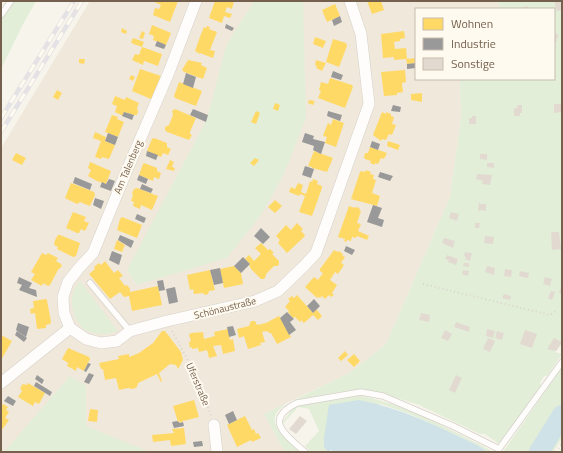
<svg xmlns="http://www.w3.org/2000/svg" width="563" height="453" font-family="'Titillium Web',sans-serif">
<rect width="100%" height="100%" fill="#f7f4ec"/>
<!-- residential -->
<path fill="#f0e8da" d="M90 1H498L500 9H416V79H460L461 118 450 197 386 344 351 372 264 414 285 452H1V148Z"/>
<!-- green -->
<path fill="#e2eed8" d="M13 1H36L22 26 1 69V18Z
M254 1H303L306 118 284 174 261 215 227 258 137 285 127 270 207 119 226 46Z
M498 1H562V344L555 352 562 354 547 376H544L540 383 541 385 499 444 485 434H480L419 405 388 395 362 389 345 391 294 400 351 372 386 344 450 197 461 118 460 79H554V9H500Z
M80 281 118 331C107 335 94 336 84 329 70 318 68 292 80 281Z
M562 367V438L553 452H503Z
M70 376 86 386V426L150 452H4Z
M357 395C402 403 443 426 483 446L493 452H487L479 446 454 434 410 414 381 404 324 447 328 452H311L305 446 319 431 309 409 298 407 282 425V423L292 409 297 406Z
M287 403C284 406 279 409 277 412 267 427 292 444 301 452H285L264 414Z"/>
<!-- water -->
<path fill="#cee2e7" d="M359 400C401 408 440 427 479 446L487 452H334L331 450 328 452 324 447V438L329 405Z"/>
<!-- homes -->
<path fill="#ffd966" d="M152 1H178L170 22 153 15 155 8 159 9 161 5Z
M215 1H234L232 9 227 7 225 12 232 14 230 18 224 16 222 23 209 18Z
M367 1H381L384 10 372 14Z
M335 4 340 16 327 22 322 10Z
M152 25 171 33 166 45 153 40 154 36 149 34Z
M207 26 210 27 209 29 217 32 210 50 215 51 213 58 200 53V54L195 51 201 34 204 27 206 28Z
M122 28 127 31 126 34 121 32Z
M142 31 145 33 143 39 139 38Z
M404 31 405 38 400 39V41L394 42 395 49 406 48 407 59 416 58V63L407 64 406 59 394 60V57L383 58 381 34Z
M315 37 326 41 323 48 313 44Z
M133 38 144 42 142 47 131 43Z
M333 39 346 43 347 46 339 67 326 62Z
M142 47 162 54 158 66 144 61 143 65 132 60 135 54 139 55Z
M79 59H85L84 64 79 63Z
M188 60 202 63 201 65 207 68 203 79 184 72 182 70Z
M316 60 326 63 322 71 316 68 317 66 315 65Z
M140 69 161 76 151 99 132 91Z
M405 70 406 82 402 83 403 92 397 93V95L384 96 381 72Z
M131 75 135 77 133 81 129 79Z
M330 78 352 85 353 87 345 108 318 98 321 91 319 90 321 82 328 84Z
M179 82 202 91 196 106 175 98 174 96Z
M57 90 62 93 58 100 53 97Z
M422 93V102L411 100V94Z
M115 96 125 100 126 97 139 103 137 108 138 111 137 115H134L124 112 123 116 115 112 117 106 112 104Z
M309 100 315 101 313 105 308 103Z
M275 103 280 105 278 111 273 109Z
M175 109 196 118 190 132V134L192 135 189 140 167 132 165 130V127L169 125 173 115 172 111Z
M256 111 260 113 256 124 251 122Z
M382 112 386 114V112L391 114V116L394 117 392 124 396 125 392 135 389 134 386 140 382 139 381 141 373 135Z
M112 115 118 117 117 119 124 122 118 137 105 132Z
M333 119 344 123 336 147 325 143 327 137 323 136 328 123 331 125Z
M95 132 106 137 105 141 115 145 109 159 102 157 101 159 95 157 101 141 93 138Z
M154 138 167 143V147L171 149 168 155 163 153 161 157 147 151 152 139Z
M388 141 400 145 398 150 387 146Z
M370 147 387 153 384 159 381 158 378 164 375 163V165L370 163 371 161 365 159 364 157 365 153H368Z
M314 151 333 158 327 172 312 168V167L308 166Z
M16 153 26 158 22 165 12 160Z
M255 158 259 160 254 166 250 163Z
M170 160 174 162 172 167 175 168 174 171 166 169Z
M90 162 111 171 106 184 97 181 88 176 91 170 88 168Z
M144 163 157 168V171L161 173 159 179 154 177 153 181 139 175 143 164Z
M366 170 371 172 370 174 374 175 373 179 376 180 372 193 380 196 377 206 351 199 360 172 361 171 365 172Z
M313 179 318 181 317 184 322 186V188L312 216 299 212 305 196 300 194 299 196 289 192 291 187 295 189 298 183 303 185 301 192 306 194 310 181 312 182Z
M71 183 94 192 95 195 90 206 80 202 77 204 65 198Z
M137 188 158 196 152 210 141 205 140 209 133 206 134 202 131 201 133 195 132 193 134 189Z
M275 200 282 206 275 213 268 207Z
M349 206 355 208V207L360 208 359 210 361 211 357 223 361 224 358 231 369 236 367 240 357 236 356 238 352 237 351 241 347 240 346 242 344 241 345 239 338 237Z
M73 212 86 217 84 221 89 223 85 231 81 229 79 233H77L66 228Z
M122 217 142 225 137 238 117 230 120 219Z
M297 223 303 229 301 231 305 235 304 237 287 253 278 243 280 240 276 236 286 225 291 230Z
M58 235H60L80 243 76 256 73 257 57 249 58 247 54 245 55 240Z
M117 240 125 245 122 252 114 249Z
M261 243 268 250 270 249 274 253 272 254 279 261V263L278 266H274L266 274V276L264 279H261L251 269 249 265 250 264 245 259 249 255 254 261 261 254 255 248Z
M334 250 338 252 339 251 343 254 342 255 345 257 341 263 344 265 338 274 335 272 330 280 337 285 332 293 334 295 331 297 329 295 325 299 322 296 320 298 318 297 317 298 305 287 314 277 318 280 323 273 320 271V269Z
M42 253 46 255 48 253 58 258 56 261 61 264 62 266 58 270 50 285 48 286 43 283 42 286 31 280 35 274 31 272Z
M105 261 114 273 118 270 123 276 119 278 125 286 127 285 130 289V292L158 286 162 305 132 311 129 296 124 297 120 292 110 299 89 274 95 269 94 267 99 263 101 265Z
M234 266 241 273 243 284 224 288 220 269Z
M210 270 215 290 209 291 208 294 205 295 203 293 194 294 193 289 190 290 187 275Z
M297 295 313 313 316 309 322 316 318 320 313 315 304 323 301 320 300 322 295 317 293 318 288 312 289 311 285 307 290 301 288 299 292 296 294 298Z
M46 299 47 300 51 322 50 324 46 325V328L37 329 35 313 31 314 30 309 34 308 33 301Z
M279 316 291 337 277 344 271 333H269L267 331 262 332 265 342 260 343 261 345 248 349 244 336 239 338 237 329 249 326 251 321H255L257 325 266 323Z
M228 329 230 340 233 339 235 351 223 354 221 345 213 346 217 356 209 358 207 350 199 352 198 348 192 349V347L190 348 189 342 191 341 189 335 191 333 203 332 204 339 215 336 214 332Z
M162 331H165L181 352 183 360 178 369 176 365 170 364 159 373 162 381 161 382 157 374 138 383 137 387 133 389 128 388 119 390 116 378 105 380 103 369H101L99 363 119 359 118 356 129 354V357L139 353 153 343Z
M1 335 12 341 1 360Z
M68 348 89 357 90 359 84 371 77 367 76 371 71 368 67 366 68 363 62 359Z
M345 351 348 355 341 361 338 358Z
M354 354 360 361 354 367 347 360Z
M28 383 45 393 39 404 35 402 33 406 18 397 22 391 20 388 23 384 27 385Z
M194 400 199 417 183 421 180 423V421L178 422 173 406Z
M3 404 8 407 6 410 9 412 5 418 9 420 1 431V407Z
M90 409 98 410 97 422 88 421Z
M245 416 252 430 254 429 256 434 258 433 261 438 252 442 251 440 237 447 227 425Z
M184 428 186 444 171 446 170 440 153 442 152 435 174 433 172 429Z"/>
<!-- industry -->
<path fill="#999" d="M340 16 342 22 334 26 332 20Z
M226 24 234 28 232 31 225 28Z
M157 41 166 45 164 49 155 46Z
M416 63V68L407 69V64Z
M333 71 343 75 341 80 331 77Z
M186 73 196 77 193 88 183 84Z
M393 105 401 107 400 112 391 111Z
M193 109 208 115 206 122 190 115Z
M328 111 342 115 340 121 327 116Z
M124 112 134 115 132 120 122 116Z
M108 133 118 137 115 145 105 141Z
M305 133 314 136 313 139 325 142 321 154 313 150 314 146 302 142Z
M372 141 380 144 378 150 370 147Z
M147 151 158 155 156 160 146 156Z
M305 166 314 169 311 178 302 175Z
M380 172 393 176 390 181 378 177Z
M139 175 148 179 146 184 137 180Z
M75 177 92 184 90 190 73 183Z
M109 179 115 181 111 191 100 187 102 182 106 184Z
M142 184 153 189 151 193 140 189Z
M95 198 104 201 101 209 93 205Z
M373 205 382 208 378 218 384 220 382 227 367 222Z
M137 214 146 218 144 223 135 219Z
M261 228 270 237 263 244 254 236Z
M120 235 134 241 131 248 118 240Z
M346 246 355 250 352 255 344 251Z
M112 251 122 255 119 265 109 260Z
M243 257 250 264 241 273 234 266Z
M220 268 223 283 214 285 210 270Z
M19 277 32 283 29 288 36 290 37 297 19 290 22 285 17 283Z
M163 280 165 290 159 291 157 281Z
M175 287 178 302 169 304 166 289Z
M314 299 320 306 313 313 307 306Z
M287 312 294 319 290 322 296 330 289 335 280 318Z
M18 323 29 327 26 337 16 330Z
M233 326 236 335 229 337 227 327Z
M17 331 27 338 24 342 15 335Z
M88 363 91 364 86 372 84 371Z
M89 373 94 375 89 384 84 382Z
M37 375 44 380 42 384 35 379Z
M36 382 52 392 50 396 34 386Z
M8 396 16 401 13 406 4 401Z
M233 411 237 420 229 424 225 415Z
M177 421 180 423 183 422 184 426 174 428 172 422Z
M202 441 203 446 194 447 193 442Z"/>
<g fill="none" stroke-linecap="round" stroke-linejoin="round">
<!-- river -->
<path stroke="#cee2e7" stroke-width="20" d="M539 452 562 415"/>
</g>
<!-- building -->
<path fill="#e2dad1" d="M554 1H562V10L557 11Z
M528 6 529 9H521L520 8Z
M554 32 559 36 556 40 557 41 555 43Z
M554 104H562V112L554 113Z
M518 105H522V113H520V116H514V108H517Z
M472 116H476V124H469V118H472Z
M480 154H487V160L480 159Z
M487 163H494V168L487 167Z
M477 174 492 175 490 185 482 184 483 181 476 179Z
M479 202 481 204H486V211L480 210 478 212Z
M451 212 459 214 457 221 449 218Z
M475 223H480L479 228H475Z
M551 232H559L561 249 552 250Z
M485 236 494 237 493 244 484 243Z
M444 238 455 241 453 248 442 243Z
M465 252 472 253 470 261 465 259 466 257 464 256Z
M447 255 458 259 456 265 448 262 449 260 445 259Z
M464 263H469V267L463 266Z
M487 266 495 268 494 275 485 272Z
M505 269 512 270 511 277 504 276Z
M463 270 469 271 468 276 462 274Z
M520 271 529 273 528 278 519 276Z
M545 277 552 279 550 286 543 284Z
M562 283V294L559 293Z
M551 291 555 292 552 300 548 298Z
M504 294 511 296 510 300 502 298Z
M421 313 430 315 429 322 419 320Z
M456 322 470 327 469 332 454 327Z
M487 329 495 331 493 338 486 336Z
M445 330 452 334 448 341 441 338Z
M525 330 537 334 532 348 520 344Z
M497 331 504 333 502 340 495 338Z
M488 338 495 341 490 352 483 349Z
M554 338 562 342 556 351 547 349Z
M456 375 462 378 455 393 449 390Z
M300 416 307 421 296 434 289 429Z"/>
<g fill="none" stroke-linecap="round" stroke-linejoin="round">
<defs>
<path id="lane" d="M1 15 11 1
M90 283 130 331
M305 452C287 436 262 420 297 403L361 392 383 396 453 426 499 449 562 362"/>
<path id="street" d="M70 328 86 339 101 343 117 341 130 331 167 321 255 301 278 291 305 265 316 253 369 104 361 34 350 1
M70 328 64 313 63 297 68 282 79 268 93 253 127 170 169 72 196 1
M1 383 70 328
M214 425 217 452"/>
</defs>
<!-- lane casing -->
<use href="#lane" stroke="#d6d1ca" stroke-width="7"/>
<!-- street casing -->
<use href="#street" stroke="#d6d1ca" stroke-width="12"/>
<!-- path -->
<path stroke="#dad4ce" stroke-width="2" stroke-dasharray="1 3" stroke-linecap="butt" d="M423 284 550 315 556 311
M172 331 197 377 211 416
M556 452 562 443"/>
<!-- lane -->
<use href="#lane" stroke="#fefdfc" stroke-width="5.5"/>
<!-- street -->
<use href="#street" stroke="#fefdfc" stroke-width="11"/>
<defs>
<path id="rail" d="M1 118 74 1
M1 132 82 1"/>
</defs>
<!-- rail casing -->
<use href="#rail" stroke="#e5e2e5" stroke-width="4.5"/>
<!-- rail -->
<use href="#rail" stroke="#fefaef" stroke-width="3" stroke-dasharray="9" stroke-linecap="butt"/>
</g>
<g text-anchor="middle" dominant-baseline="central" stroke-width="4" stroke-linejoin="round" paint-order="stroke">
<!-- street labels -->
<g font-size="10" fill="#75604d" stroke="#fefaef">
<text transform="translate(128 167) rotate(-67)">Am Talenberg</text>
<text transform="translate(225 308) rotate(-14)">Schönaustraße</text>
<text transform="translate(198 384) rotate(67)">Uferstraße</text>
</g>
</g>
<!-- border -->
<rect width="563" height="453" fill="none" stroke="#75604d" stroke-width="4"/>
<!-- legend -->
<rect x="415" y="8" width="140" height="72" fill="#fefaef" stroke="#c7bcae"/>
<rect x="423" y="18" width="20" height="12" fill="#ffd966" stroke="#c7bcae"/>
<text x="451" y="28" font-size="12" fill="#75604d">Wohnen</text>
<rect x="423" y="38" width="20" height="12" fill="#999999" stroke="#c7bcae"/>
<text x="451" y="48" font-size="12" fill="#75604d">Industrie</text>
<rect x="423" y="58" width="20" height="12" fill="#e2dad1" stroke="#c7bcae"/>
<text x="451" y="68" font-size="12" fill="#75604d">Sonstige</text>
</svg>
